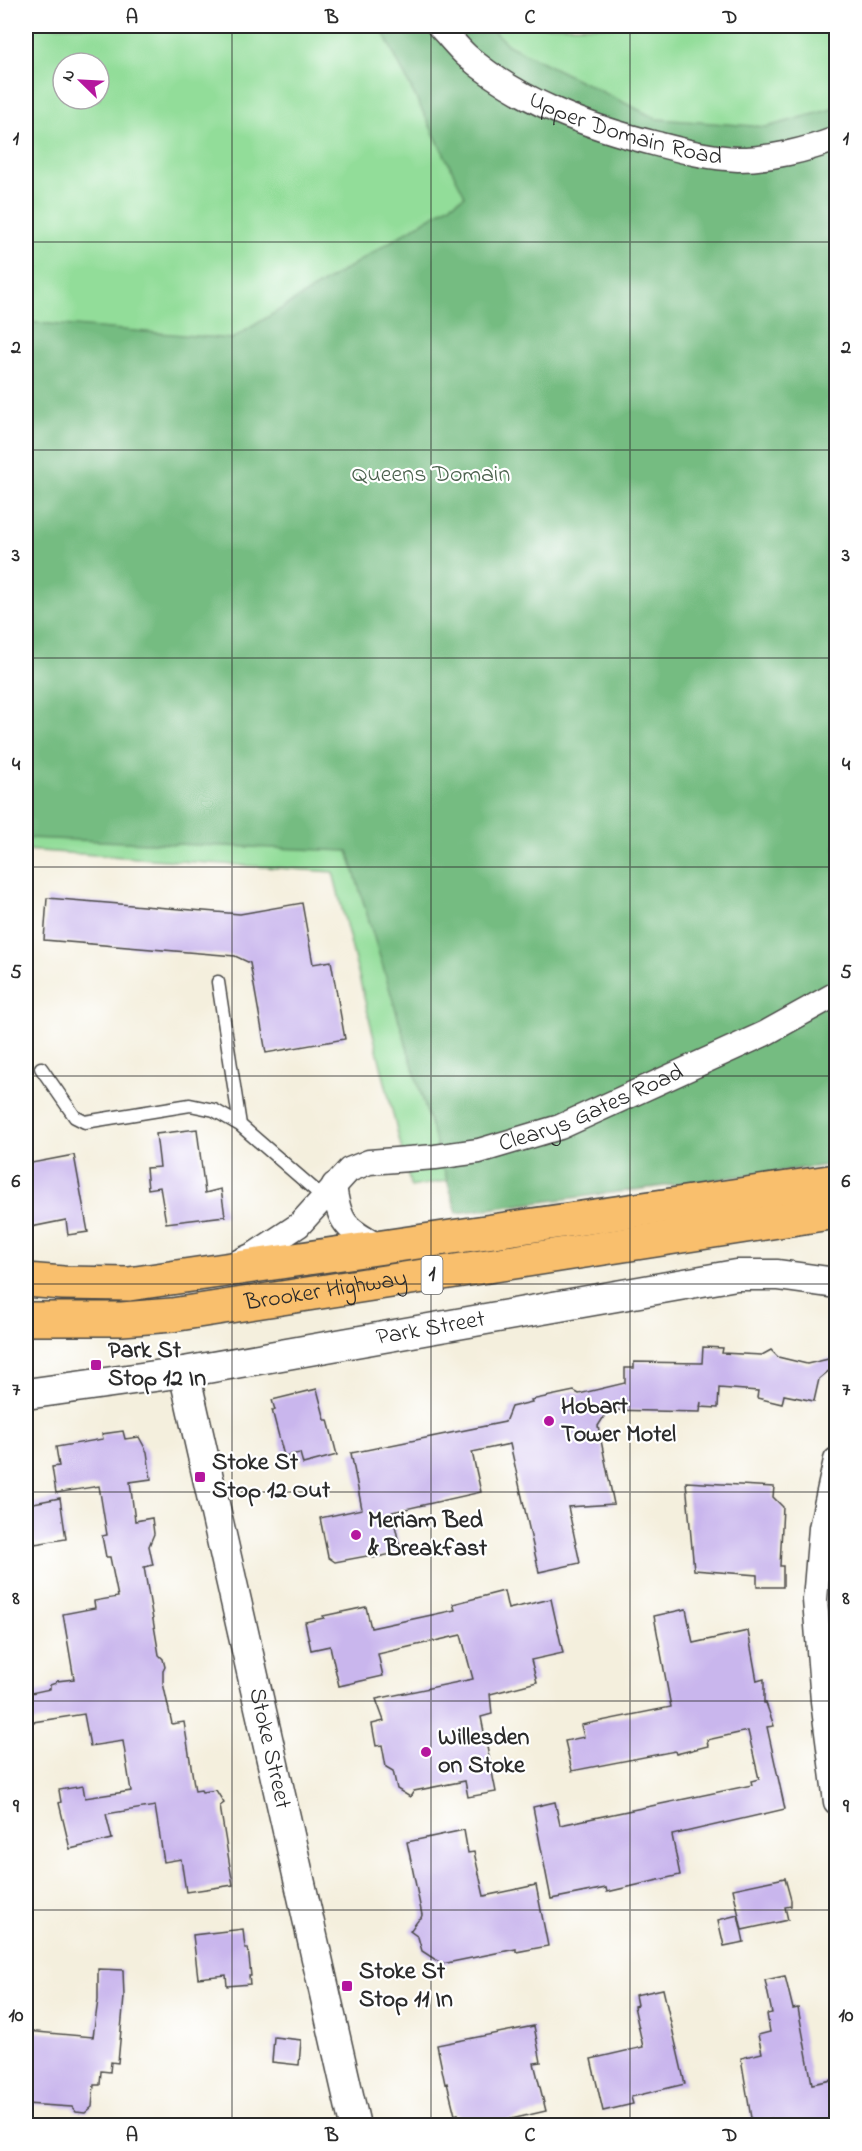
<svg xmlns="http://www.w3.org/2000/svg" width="862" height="2151" font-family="'Indie Flower',sans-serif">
<rect width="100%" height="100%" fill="#fff"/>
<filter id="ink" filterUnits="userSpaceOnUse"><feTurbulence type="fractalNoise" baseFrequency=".0167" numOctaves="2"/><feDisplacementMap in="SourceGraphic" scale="12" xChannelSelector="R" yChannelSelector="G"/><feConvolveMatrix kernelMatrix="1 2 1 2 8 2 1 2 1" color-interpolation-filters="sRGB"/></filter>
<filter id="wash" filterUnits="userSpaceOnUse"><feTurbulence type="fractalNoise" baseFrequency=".008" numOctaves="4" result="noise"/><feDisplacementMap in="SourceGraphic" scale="24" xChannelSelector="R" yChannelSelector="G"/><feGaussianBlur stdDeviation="1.35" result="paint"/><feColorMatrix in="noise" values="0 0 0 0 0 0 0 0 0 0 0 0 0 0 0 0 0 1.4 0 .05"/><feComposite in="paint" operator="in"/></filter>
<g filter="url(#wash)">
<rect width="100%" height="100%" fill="#f4efdd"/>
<!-- green -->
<path fill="#92dd99" stroke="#5e8462" stroke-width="1.5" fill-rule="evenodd" d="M26 26H836V1112L411 1187 333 872 26 850ZM63 63H99V99H63Z"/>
<!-- forest -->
<path fill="#75bc81" stroke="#507456" stroke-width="1.5" d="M380 26H488L508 45 657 119 767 127 836 108V1164L457 1213 348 851 26 838V322L232 339 465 196Z"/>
<g id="blocks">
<!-- building -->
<path fill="#c9b6ed" d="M47 898 240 914 302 903 313 964 331 961 345 1039 266 1053 250 963 235 956 44 940Z
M197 1129 205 1193 221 1189 225 1216 166 1223 160 1187 148 1189 146 1168 160 1167 156 1134Z
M74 1155 88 1232 68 1235 66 1220 26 1228V1164Z
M703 1347 723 1348 722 1353 762 1355 771 1350 778 1357 807 1364 837 1357V1364L819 1379 814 1401 784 1395 782 1404 757 1398 758 1391 719 1388 718 1408 700 1407 701 1402 700 1412 608 1410 598 1426 614 1504 568 1507 580 1563 539 1572 510 1444 472 1452 481 1492 392 1512 401 1552 373 1558 372 1555 335 1562 328 1557 320 1518 362 1509 351 1453 505 1422 511 1407 532 1402 531 1400 574 1391 579 1394 625 1383V1368H634V1362L702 1363Z
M317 1389 325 1420H328L337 1455 303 1464 300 1453 284 1456 272 1410H275L272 1400Z
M123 1431 125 1439 139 1437 147 1452 151 1479 130 1482 135 1521 152 1518 154 1534 149 1546 153 1565 144 1567 159 1655 163 1659 165 1667 163 1671V1683L172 1724 184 1722 195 1791 201 1790 202 1792 216 1790 224 1803 220 1806 233 1885 186 1892 181 1859 164 1862 155 1806 106 1814 112 1839 70 1849 59 1803 61 1802 59 1790 83 1786 85 1798 131 1791 123 1741 90 1746 84 1714 26 1723V1694L50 1689V1685L56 1683 57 1681 74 1679 63 1614 95 1608 94 1601 118 1597 110 1557H106L102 1536 107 1535 99 1486 56 1493 52 1467 59 1466 56 1447 103 1439 102 1434Z
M686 1482 774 1487 773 1497 783 1507 780 1566H783V1587H757V1575L694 1570Z
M60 1498 66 1539 35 1544 28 1504Z
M504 1591 508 1609 551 1599 563 1653 531 1660 537 1682 490 1694 492 1714 481 1717 496 1792 468 1797 465 1781 414 1791 410 1797 397 1789 393 1771 386 1767 382 1745 376 1746 372 1724 384 1721 376 1699 473 1679 461 1635 378 1654 383 1676 339 1686 330 1646 311 1650 305 1622 324 1618 323 1616 366 1607 371 1628 455 1610 453 1604Z
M686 1609 693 1643 748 1631 757 1681 764 1679V1703H766L774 1726 767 1727 785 1809 672 1835 680 1875 607 1892 606 1888 551 1899 533 1807 555 1802 560 1825 752 1785 751 1781 759 1779 748 1731 707 1740 708 1746 676 1754 675 1751 572 1771 565 1741 584 1737 581 1725 671 1707 654 1616Z
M464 1830 468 1853 474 1852 484 1896 536 1885 548 1946 516 1952V1949L442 1964 422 1951 418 1937 410 1931 419 1919 421 1918 422 1915 407 1842Z
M785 1878 791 1900V1906L785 1907 788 1920 742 1930 733 1889Z
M738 1915 744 1942 724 1946 718 1920Z
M243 1929 245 1948H248L251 1976H249L250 1984 227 1986 226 1975 198 1978 193 1935Z
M98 1969 123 1970 124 1997 118 2063 111 2062 110 2072 101 2071 100 2085H94L92 2107 85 2113 76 2112 72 2107 26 2104V2031L93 2037 98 2000Z
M785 1976 793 2009 798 2008 812 2084 837 2079V2119L831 2120 832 2126H790L788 2121 775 2124 774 2119 752 2124 741 2058 762 2053 758 2035 770 2032 767 2014 772 2013 765 1980Z
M663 1989 685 2084 631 2097 633 2104 603 2111 591 2059 643 2047 634 2006 637 2005 635 1995Z
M534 2026 541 2062 534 2063 546 2111 507 2120 508 2126H462L458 2114 455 2115 447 2083 445 2084 437 2045Z
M274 2037 301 2040 299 2065 272 2062Z"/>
</g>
</g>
<g filter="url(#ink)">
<use href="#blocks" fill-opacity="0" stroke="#494846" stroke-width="1.5"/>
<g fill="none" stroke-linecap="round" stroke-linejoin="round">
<defs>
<path id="service" d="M218 982 240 1125
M41 1068 75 1117 85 1122 190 1105 214 1110 240 1125 323 1197"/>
<g id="minor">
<path id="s1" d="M439 26C448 35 457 47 467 56 520 102 589 127 657 144 684 151 710 158 738 159 770 159 807 150 836 139"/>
<path d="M334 1185C339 1224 346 1229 380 1247"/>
<path id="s2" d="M238 1262 255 1254 299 1225 349 1170 369 1162 435 1157 479 1151 560 1127 764 1034 836 994"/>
<path d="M836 1460 821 1528 815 1600 823 1701 836 1802"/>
</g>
<g id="tertiary">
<path id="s3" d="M184 1372 355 2126"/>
<path id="s4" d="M26 1394 184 1372 736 1275H778L836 1283"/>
</g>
<g id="trunk">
<path d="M26 1280 63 1283 129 1284 836 1181"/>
<path id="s5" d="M26 1319H122L172 1315 836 1212"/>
</g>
</defs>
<!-- service casing -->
<use href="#service" stroke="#494846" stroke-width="15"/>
<!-- minor casing -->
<use href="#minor" stroke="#494846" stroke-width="27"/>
<!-- tertiary casing -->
<use href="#tertiary" stroke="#494846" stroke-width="33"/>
<!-- trunk casing -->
<use href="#trunk" stroke="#494846" stroke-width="36"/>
<!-- service -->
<use href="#service" stroke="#fff" stroke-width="12"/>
<!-- minor -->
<use href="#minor" stroke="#fff" stroke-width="24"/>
<!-- tertiary -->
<use href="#tertiary" stroke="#fff" stroke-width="30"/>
<!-- trunk -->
<use href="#trunk" stroke="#f9bf6d" stroke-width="33"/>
</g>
</g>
<!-- grid -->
<path fill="none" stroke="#2b2b2b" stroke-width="1.5" stroke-opacity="0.55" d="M232 26V2126M431 26V2126M630 26V2126M26 242H836M26 450H836M26 658H836M26 867H836M26 1076H836M26 1284H836M26 1492H836M26 1701H836M26 1910H836"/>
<!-- markers -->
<g fill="#b5179e" stroke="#fff" stroke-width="2">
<rect x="90" y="1359" width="12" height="12" rx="3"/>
<circle cx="549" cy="1421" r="6"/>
<rect x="194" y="1471" width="12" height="12" rx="3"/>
<circle cx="356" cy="1535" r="6"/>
<circle cx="426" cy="1752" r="6"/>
<rect x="341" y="1980" width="12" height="12" rx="3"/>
</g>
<g text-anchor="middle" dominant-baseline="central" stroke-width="4.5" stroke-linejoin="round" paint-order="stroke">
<!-- shield labels -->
<rect fill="#fff" stroke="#6b6b6b" stroke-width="1.5" x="421.5" y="1256" width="21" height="38" rx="4.5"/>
<g font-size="22" font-weight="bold" fill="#2b2b2b">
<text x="432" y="1275">1</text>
</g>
<!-- street labels -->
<g font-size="24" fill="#2b2b2b" stroke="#fff">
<text stroke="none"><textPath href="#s1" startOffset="218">Upper Domain Road</textPath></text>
<text stroke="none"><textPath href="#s2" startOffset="398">Clearys Gates Road</textPath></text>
<text stroke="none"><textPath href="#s5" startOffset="302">Brooker Highway</textPath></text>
<text stroke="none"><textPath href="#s4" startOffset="410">Park Street</textPath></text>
<text stroke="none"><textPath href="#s3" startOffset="386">Stoke Street</textPath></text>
</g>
<!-- park labels -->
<g font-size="24" fill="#4a604c" stroke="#fff">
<text x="431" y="475">Queens Domain</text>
</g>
<!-- poi labels -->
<g font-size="24" font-weight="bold" fill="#2b2b2b" stroke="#fff" text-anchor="start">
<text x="108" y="1351">Park St<tspan x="108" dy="28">Stop 12 In</tspan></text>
<text x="561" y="1407">Hobart<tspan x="561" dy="28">Tower Motel</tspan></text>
<text x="212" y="1463">Stoke St<tspan x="212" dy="28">Stop 12 Out</tspan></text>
<text x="368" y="1521">Meriam Bed<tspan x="368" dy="28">&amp; Breakfast</tspan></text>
<text x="438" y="1738">Willesden<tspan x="438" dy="28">on Stoke</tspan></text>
<text x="359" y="1972">Stoke St<tspan x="359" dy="28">Stop 11 In</tspan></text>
</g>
</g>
<!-- margin -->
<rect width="862" height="2151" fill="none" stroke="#fff" stroke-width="66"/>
<!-- north arrow -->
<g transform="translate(81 81) rotate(294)"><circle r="28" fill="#ffffff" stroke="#aaaaaa" stroke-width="1.5"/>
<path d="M0-4.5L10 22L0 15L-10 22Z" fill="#b5179e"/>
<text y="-9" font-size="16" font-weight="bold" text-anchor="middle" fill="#2b2b2b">N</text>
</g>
<rect x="33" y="33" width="796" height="2085" fill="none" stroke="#2b2b2b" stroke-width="2"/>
<g font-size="20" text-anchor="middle" font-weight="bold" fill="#2b2b2b">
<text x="132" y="23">A</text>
<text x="332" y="23">B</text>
<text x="530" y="23">C</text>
<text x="730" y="23">D</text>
<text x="16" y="144">1</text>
<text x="846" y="144">1</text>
<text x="16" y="353">2</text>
<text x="846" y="353">2</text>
<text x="16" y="561">3</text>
<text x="846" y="561">3</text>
<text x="16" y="770">4</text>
<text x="846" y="770">4</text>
<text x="16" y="978">5</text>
<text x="846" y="978">5</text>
<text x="16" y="1187">6</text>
<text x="846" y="1187">6</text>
<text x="16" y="1395">7</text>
<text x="846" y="1395">7</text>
<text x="16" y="1604">8</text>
<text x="846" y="1604">8</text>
<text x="16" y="1812">9</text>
<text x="846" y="1812">9</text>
<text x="16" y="2021">10</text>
<text x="846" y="2021">10</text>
<text x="132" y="2141">A</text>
<text x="332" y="2141">B</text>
<text x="530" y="2141">C</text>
<text x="730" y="2141">D</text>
</g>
</svg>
